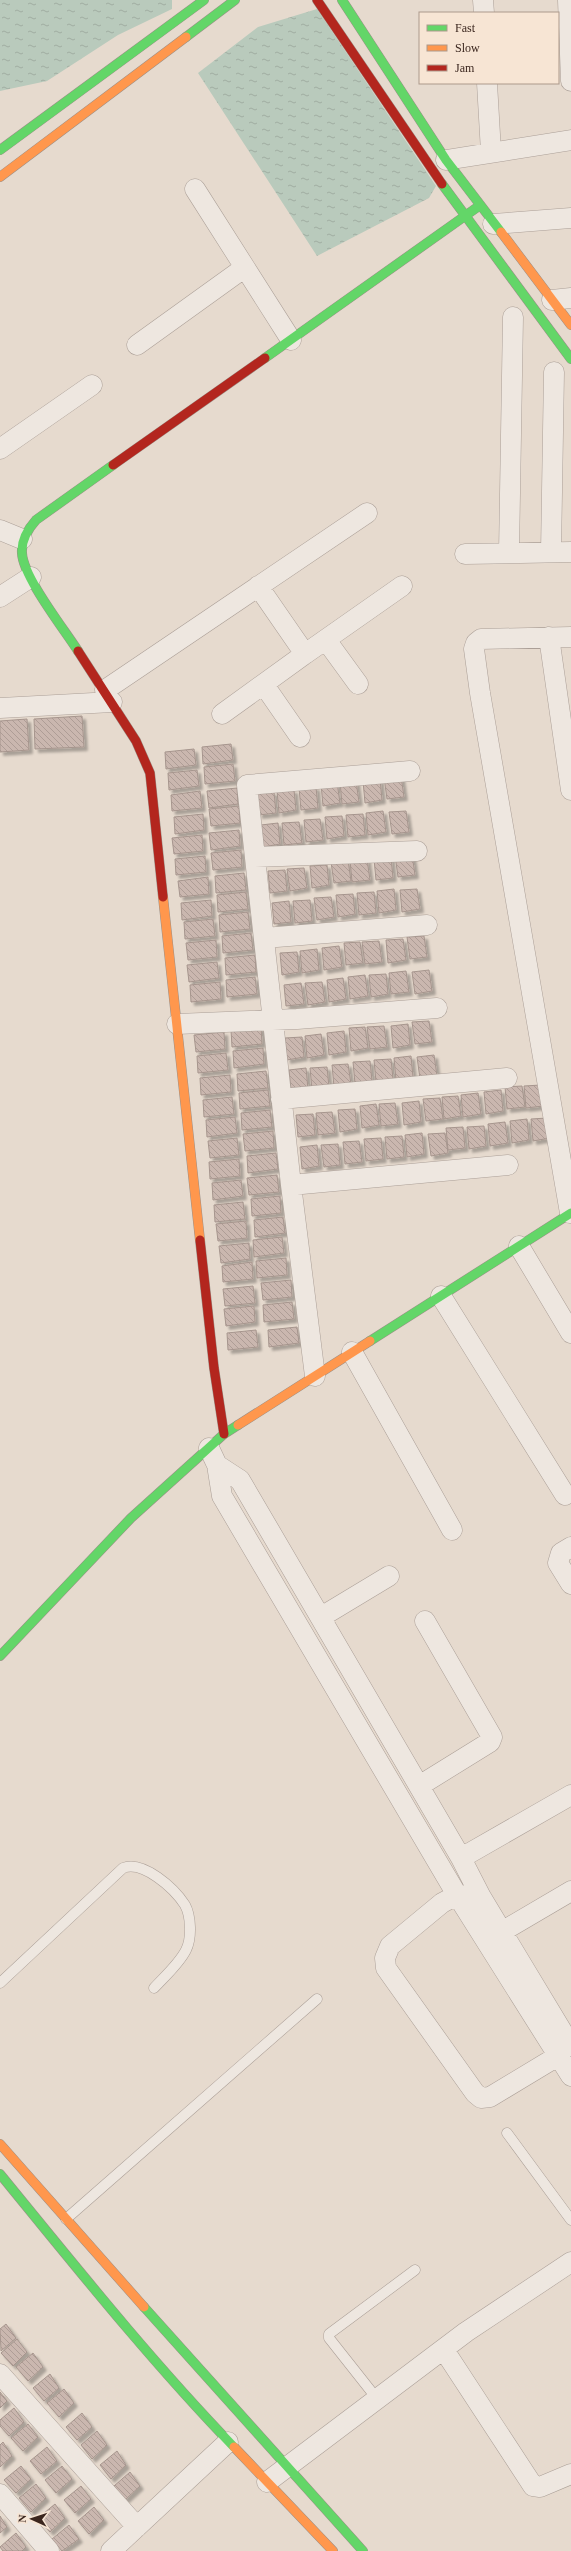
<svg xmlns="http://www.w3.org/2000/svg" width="571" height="2551" font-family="Georgia,serif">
<defs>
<pattern id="water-ripples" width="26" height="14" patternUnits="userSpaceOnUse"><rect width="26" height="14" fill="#b9cabc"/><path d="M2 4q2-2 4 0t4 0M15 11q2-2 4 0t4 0" fill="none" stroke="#a0ada1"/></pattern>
<pattern id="building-back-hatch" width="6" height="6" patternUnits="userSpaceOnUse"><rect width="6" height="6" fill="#cab7af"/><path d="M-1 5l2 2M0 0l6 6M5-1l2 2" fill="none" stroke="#ae9d96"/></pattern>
<filter id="shadow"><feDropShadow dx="3.5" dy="3.5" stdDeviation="1" flood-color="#0004"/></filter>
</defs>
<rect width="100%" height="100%" fill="#e6dace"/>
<!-- water -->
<path fill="url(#water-ripples)" d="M0 0H172V9L118 35 47 81 0 91Z
M317 9 436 186 429 198 317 256 198 73 258 27Z"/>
<!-- building -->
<path fill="url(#building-back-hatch)" stroke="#a6958d" filter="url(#shadow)" d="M82 716 84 747 35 749 34 719Z
M27 719 29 750 0 752V721Z
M231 744 233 760 203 764 202 747Z
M194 749 196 765 166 769 165 752Z
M233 764 235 781 205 784 204 767Z
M197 770 199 786 169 790 168 773Z
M401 776 404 797 387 799 384 777Z
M380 779 382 800 365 803 363 781Z
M356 781 359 802 342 804 340 782Z
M337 782 340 803 323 806 321 784Z
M316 787 318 808 301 810 299 788Z
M237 788 238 804 209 808 207 791Z
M294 790 296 810 279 813 277 791Z
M200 791 202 808 172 811 171 795Z
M274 792 276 813 259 815 257 793Z
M239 806 240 823 211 826 209 809Z
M383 811 386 832 368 835 366 813Z
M406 811 409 832 392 834 389 812Z
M203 814 204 830 175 834 174 817Z
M363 814 365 835 348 837 346 815Z
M342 816 344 836 327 839 325 817Z
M320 819 323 840 306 842 304 820Z
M299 822 302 843 284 845 282 823Z
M278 823 280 844 263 847 261 825Z
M239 830 240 846 211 850 209 833Z
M202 835 203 851 174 854 172 838Z
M241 850 242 867 213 870 211 853Z
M412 854 415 875 398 877 395 855Z
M205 856 206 872 176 875 175 859Z
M391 857 393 878 376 880 374 859Z
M367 859 370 880 352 882 350 860Z
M348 860 351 881 334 883 331 862Z
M327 865 329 885 312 888 310 866Z
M304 868 307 888 290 891 287 869Z
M285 870 287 891 270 893 268 871Z
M244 873 246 890 216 893 215 876Z
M208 877 209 894 180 897 178 881Z
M394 889 396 910 379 913 377 891Z
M417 889 420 909 402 912 400 890Z
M246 892 248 909 218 912 217 895Z
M374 892 376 913 359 915 357 893Z
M353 894 355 914 338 917 336 895Z
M331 897 334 917 317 920 314 898Z
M211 900 212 916 182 920 181 903Z
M310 900 312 921 295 923 293 901Z
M289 901 291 922 274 924 272 903Z
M248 912 250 929 220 932 219 915Z
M213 919 215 936 185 939 184 922Z
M251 933 253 950 223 953 222 936Z
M424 936 427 957 410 959 407 937Z
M403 939 406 960 388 963 386 940Z
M216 940 217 957 188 960 186 943Z
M379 941 382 962 365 964 362 942Z
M360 942 363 963 346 965 344 943Z
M339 946 342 967 324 970 322 948Z
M317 949 319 970 302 973 300 951Z
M297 952 299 972 282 975 280 953Z
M255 955 256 972 226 975 225 958Z
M217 962 219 978 189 982 187 965Z
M429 970 432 991 415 994 412 972Z
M406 971 409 992 391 994 389 973Z
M386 974 388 994 371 997 369 975Z
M365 975 368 996 350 999 348 977Z
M255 977 257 994 227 997 226 980Z
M343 978 346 999 329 1002 327 980Z
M220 982 221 999 191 1002 190 985Z
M322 982 325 1002 308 1005 305 983Z
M301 983 304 1004 286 1006 284 985Z
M429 1021 432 1042 415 1044 412 1022Z
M408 1024 410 1045 393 1048 391 1026Z
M384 1026 387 1047 370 1049 367 1027Z
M261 1027 262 1044 232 1047 231 1030Z
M365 1027 368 1048 351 1051 349 1028Z
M344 1031 346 1052 329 1055 327 1033Z
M224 1032 225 1049 196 1052 194 1035Z
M321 1034 324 1055 307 1058 305 1036Z
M302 1037 304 1057 287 1060 285 1038Z
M263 1048 264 1064 234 1068 233 1051Z
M226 1053 228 1070 198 1073 197 1056Z
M434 1055 437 1076 420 1079 417 1057Z
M411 1056 413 1077 396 1080 394 1058Z
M391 1059 393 1079 376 1082 374 1060Z
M370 1061 372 1081 355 1084 353 1062Z
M348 1064 351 1084 334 1087 332 1065Z
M327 1067 329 1087 312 1090 310 1068Z
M306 1068 308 1089 291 1091 289 1070Z
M266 1071 268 1088 238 1091 237 1074Z
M230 1075 231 1092 201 1095 200 1078Z
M541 1085 543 1106 526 1108 524 1086Z
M522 1086 525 1107 507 1109 505 1087Z
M268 1090 270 1106 240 1109 239 1093Z
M501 1090 503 1111 486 1114 484 1092Z
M478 1093 481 1114 463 1117 461 1095Z
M458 1096 461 1116 444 1119 442 1097Z
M232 1097 234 1114 204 1117 203 1100Z
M440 1098 443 1119 426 1121 423 1099Z
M419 1101 421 1122 404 1125 402 1103Z
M395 1103 398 1124 381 1126 379 1104Z
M376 1104 379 1125 362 1128 360 1106Z
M355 1109 357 1129 340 1132 338 1110Z
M270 1110 272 1127 242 1130 241 1113Z
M332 1112 335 1133 318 1135 316 1113Z
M313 1114 315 1135 298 1137 296 1115Z
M235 1117 237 1133 207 1137 206 1120Z
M547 1118 550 1138 533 1141 531 1119Z
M527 1119 529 1140 512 1143 510 1121Z
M505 1122 508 1143 490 1146 488 1124Z
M484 1126 486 1146 469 1149 467 1127Z
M463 1127 465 1148 448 1150 446 1128Z
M273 1131 274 1148 245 1151 243 1134Z
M422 1133 424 1154 407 1157 405 1135Z
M445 1133 448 1153 431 1156 428 1134Z
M402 1136 404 1157 387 1159 385 1137Z
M237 1138 239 1155 210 1158 208 1141Z
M381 1138 383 1159 366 1161 364 1139Z
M359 1141 362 1162 345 1164 343 1142Z
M338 1144 340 1165 324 1167 321 1145Z
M317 1145 319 1166 302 1169 300 1147Z
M276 1153 278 1169 248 1173 247 1156Z
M239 1159 240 1176 210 1179 209 1162Z
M277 1175 279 1192 249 1195 247 1178Z
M241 1180 243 1196 213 1200 212 1183Z
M280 1196 281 1213 252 1216 251 1199Z
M243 1202 245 1219 215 1222 214 1205Z
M283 1217 285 1233 255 1237 254 1220Z
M246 1221 247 1238 218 1241 216 1224Z
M282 1237 284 1253 254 1257 253 1240Z
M249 1243 250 1259 221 1263 219 1246Z
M286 1258 287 1275 257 1278 256 1261Z
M252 1262 253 1279 223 1282 222 1266Z
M291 1280 292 1297 263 1300 261 1283Z
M253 1286 255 1303 225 1306 223 1289Z
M292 1302 294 1319 264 1322 263 1305Z
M254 1306 255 1322 226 1326 224 1309Z
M297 1327 299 1343 269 1347 268 1330Z
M256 1330 258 1347 228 1350 227 1333Z
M6 2324 16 2338 1 2351 0 2329Z
M17 2339 27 2352 13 2366 1 2353Z
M33 2353 43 2367 28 2381 16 2367Z
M50 2374 59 2388 44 2401 33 2388Z
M64 2389 74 2403 59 2417 47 2403Z
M0 2392 7 2401 0 2408Z
M14 2408 24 2422 9 2436 0 2426V2420Z
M82 2413 92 2427 77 2440 66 2427Z
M28 2424 38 2437 23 2451 11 2438Z
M97 2431 107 2445 92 2459 81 2445Z
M3 2442 12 2456 0 2467V2445Z
M47 2447 57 2461 41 2474 30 2461Z
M117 2451 126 2465 111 2479 100 2465Z
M21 2466 31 2479 16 2493 4 2480Z
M62 2466 72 2479 56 2493 45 2480Z
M130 2472 140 2486 125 2500 114 2486Z
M36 2484 46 2498 31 2512 19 2498Z
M81 2486 91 2499 75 2513 64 2500Z
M55 2504 65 2518 50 2532 38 2518Z
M94 2507 104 2520 89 2534 78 2521Z
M0 2516 7 2527 0 2533Z
M69 2525 79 2539 62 2551 52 2539Z
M16 2533 26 2547 22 2551H3L0 2547Z"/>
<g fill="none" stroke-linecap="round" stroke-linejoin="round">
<defs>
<path id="lane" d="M0 1983 123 1868C143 1860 174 1888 185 1905 191 1916 192 1938 186 1950 179 1964 164 1977 154 1988
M507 2133 571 2220
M66 2219 317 1999
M378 2400 329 2338V2334L415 2270"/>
<path id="street" d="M483 0 484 13
M568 0 571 81
M487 83 491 152
M446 160 571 140
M195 189 291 340
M493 224 571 218
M552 300 571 298
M137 345 244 268
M0 449 92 385
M0 530 22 539
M551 552 554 372
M509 553 513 317
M465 554 571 552
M258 586 305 654 402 586
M0 597 31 577
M549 637 571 790
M326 640 358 684
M264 685 300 737
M105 690 367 513
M0 708 112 702
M222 714 305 654
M255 857 417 851
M264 938 427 925
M177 1024 297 1019 437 1008
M281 1099 507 1078
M291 1185 508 1165
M570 1213 480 693 474 649 476 643 481 639 571 637
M519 1246 571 1333
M441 1296 565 1495
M352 1352 452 1530
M315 1376 291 1185 247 785 410 771
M209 1448 217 1465 222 1496 457 1895 571 2076
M217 1465 240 1480 461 1858 481 1897 571 2046
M571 1547 561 1553 558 1563 571 1584
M321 1617 389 1576
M419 1786 490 1742 492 1737 425 1621
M461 1858 571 1795
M470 1896 457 1895 442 1903 390 1946 385 1958 386 1968 475 2093 481 2098 490 2097 558 2056
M503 1931 571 1891
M444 2350 533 2486 540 2487 571 2474
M0 2374 137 2527
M267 2482 466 2332 571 2262
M0 2494 49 2551
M111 2551 228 2442"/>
<path id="fast" d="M342 0 446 160 501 232
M186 37 235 0
M0 150 204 0
M442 184 571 359
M265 358 479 206
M78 651C64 629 23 577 22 553 21 540 28 529 36 520L113 465
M370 1341 571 1213
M0 1656 131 1518 224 1434 238 1425
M0 2174C76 2267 151 2361 234 2447
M144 2307 363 2551"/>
<path id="slow" d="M0 177 186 37
M501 232 571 325
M163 897 200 1240
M238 1425 370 1341
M0 2144 144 2307
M234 2447 333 2551"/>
<path id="jam" d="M317 0 442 184
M113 465 265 358
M78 651 136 741 150 773 163 897
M200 1240 214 1368 224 1434"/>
</defs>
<!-- lane casing -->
<use href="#lane" stroke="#ab9f97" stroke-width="11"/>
<!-- street casing -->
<use href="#street" stroke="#ab9f97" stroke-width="21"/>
<!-- fast casing -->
<use href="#fast" stroke="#9b8f87" stroke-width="10"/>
<!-- slow casing -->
<use href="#slow" stroke="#9b8f87" stroke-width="10"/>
<!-- jam casing -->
<use href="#jam" stroke="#9b8f87" stroke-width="10"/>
<!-- lane -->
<use href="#lane" stroke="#eee7e0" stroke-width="10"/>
<!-- street -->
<use href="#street" stroke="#eee7e0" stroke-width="20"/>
<!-- fast -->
<use href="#fast" stroke="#63d668" stroke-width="9"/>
<!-- slow -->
<use href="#slow" stroke="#ff974d" stroke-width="9"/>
<!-- jam -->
<use href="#jam" stroke="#b3261e" stroke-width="9"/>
</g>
<!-- legend -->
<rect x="419" y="12" width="140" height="72" fill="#f7e5d4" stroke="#ac998b"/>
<rect x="427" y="25" width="20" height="6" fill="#63d668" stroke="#ac998b"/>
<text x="455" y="32" font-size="12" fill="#3b261e">Fast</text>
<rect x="427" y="45" width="20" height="6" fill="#ff974d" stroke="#ac998b"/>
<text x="455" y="52" font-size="12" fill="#3b261e">Slow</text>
<rect x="427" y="65" width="20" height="6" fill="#b3261e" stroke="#ac998b"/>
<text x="455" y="72" font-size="12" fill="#3b261e">Jam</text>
<!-- north arrow -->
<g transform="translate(32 2519) rotate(273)" stroke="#f7e5d4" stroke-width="3" paint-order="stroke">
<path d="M0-3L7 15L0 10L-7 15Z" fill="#3b261e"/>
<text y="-6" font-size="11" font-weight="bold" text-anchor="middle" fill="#3b261e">N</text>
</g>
</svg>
